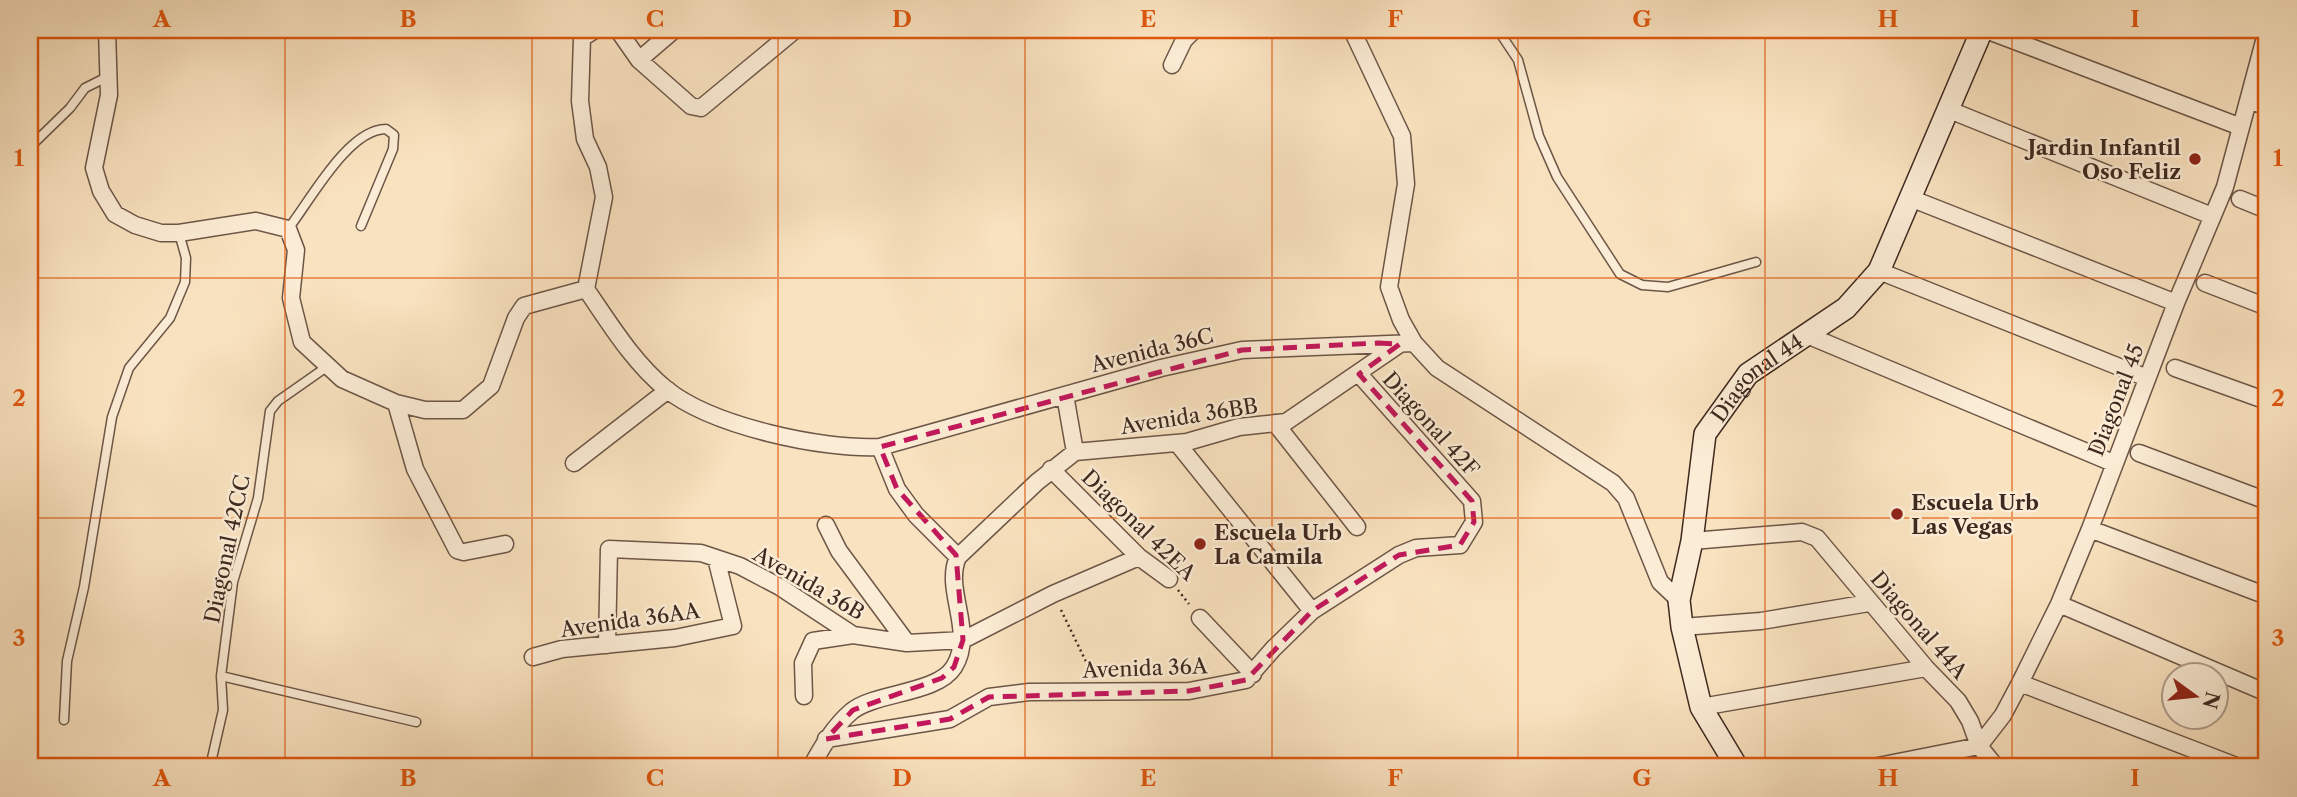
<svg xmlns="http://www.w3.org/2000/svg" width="2297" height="797" font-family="'Libre Caslon Text',serif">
<rect width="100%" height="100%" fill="#f9e2bf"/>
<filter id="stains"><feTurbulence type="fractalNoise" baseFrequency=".00286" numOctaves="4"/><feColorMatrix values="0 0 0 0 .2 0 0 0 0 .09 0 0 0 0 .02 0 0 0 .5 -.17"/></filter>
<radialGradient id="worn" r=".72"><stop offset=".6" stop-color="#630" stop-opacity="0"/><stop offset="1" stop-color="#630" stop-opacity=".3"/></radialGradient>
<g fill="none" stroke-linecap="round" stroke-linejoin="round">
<defs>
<path id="service" d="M1498 30 1518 60 1539 136 1557 177 1620 274 1642 285 1668 287 1756 262
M30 147 70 108 85 88 109 76
M288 229C310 201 348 129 386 129L394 135 393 149 361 226
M221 676 416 722
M64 720 67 661 84 587 112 417 129 368 170 318 185 282 186 258 179 233
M210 767 223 710 221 676 233 582 258 498 270 411 278 401 328 366"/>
<path id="minor" d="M107 30 109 95 94 168 101 191 115 214 135 225 161 233H179L256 221 288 229 296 250 291 298 302 342 342 379 396 403 425 410H463L491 386 516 318 524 306 586 289
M618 30 639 60 691 106 701 108 795 30
M1352 30 1402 136 1406 184 1389 287 1401 320 1414 343
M1986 30 2241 127
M639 60 674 30
M1172 65 1184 40 1194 30
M2250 100 2267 107
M1947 109 2212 216
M1910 198 2176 303
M2240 199 2267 210
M1879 271 2147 378
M2205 283 2267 307
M586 289C610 324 633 362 666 389 712 426 822 450 880 447L1161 368 1242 350 1414 343 1437 368 1613 483 1626 498 1660 582 1679 600
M586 289 604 197 598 167 585 139 580 101 582 38 595 30
M1807 335 2113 463
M2175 368 2267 401
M1065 395 1075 452
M396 403 415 469 457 550 464 552 505 544
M1275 423 1357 527
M1177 443 1312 611
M2139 453 2267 501
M574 463 668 390
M1051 469 1139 557 1169 579
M826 525 839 551 907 643
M2090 529 2267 596
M1692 541 1802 532 1817 538 1926 668 1958 701 1970 721 1979 746 1873 767
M958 557 1037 482 1075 452 1187 442 1239 427 1286 422 1400 344
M2059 604 2267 693
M1200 618 1253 674
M1682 627 1761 621 1869 603
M607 645 609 549 701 553 740 566 780 587 853 635 907 643 963 640 1053 594 1139 557
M533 657 562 649 675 638 733 626 716 558
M2020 683 2239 767
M804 696 803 663 813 641 853 635
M1701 707 1926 668
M826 739 950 719 989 697 1029 692 1189 691 1246 680 1273 649 1312 611 1399 555 1416 548 1460 545 1474 522 1472 501 1359 374
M811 767C822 747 834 726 852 711 876 692 937 694 954 667 976 631 943 590 958 557L916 515 897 489 880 447
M1996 767 1979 746 2003 715 2020 683 2059 604 2090 529 2176 303 2225 187 2267 30"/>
<g id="secondary">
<path id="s1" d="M1737 767 1701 707 1682 627 1679 600 1692 541 1705 434 1748 374 1846 308 1879 271 1982 30"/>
</g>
</defs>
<!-- service casing -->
<use href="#service" stroke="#6d5647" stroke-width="11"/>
<!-- minor casing -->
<use href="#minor" stroke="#6d5647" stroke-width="19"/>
<!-- secondary casing -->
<use href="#secondary" stroke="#3e281f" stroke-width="24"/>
<!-- path -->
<path stroke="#3e281f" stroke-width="2.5" stroke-dasharray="2 3.5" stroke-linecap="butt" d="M1178 590 1189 604
M1061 610 1093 676"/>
<!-- service -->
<use href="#service" stroke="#fbecd5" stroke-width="8"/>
<!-- minor -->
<use href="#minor" stroke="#fbecd5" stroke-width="16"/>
<!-- secondary -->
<use href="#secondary" stroke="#fbecd5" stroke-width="21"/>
</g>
<!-- marked area -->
<path fill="none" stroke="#c2185b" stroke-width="5" stroke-dasharray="14 9" stroke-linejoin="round" d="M1378 343 1400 344 1359 374 1472 501 1474 522 1460 545 1399 555 1312 611 1246 680 1189 691 989 697 950 719 826 739 853 710 942 678 954 667 963 640 956 555 897 489 880 447 1242 350Z"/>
<!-- grid -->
<path fill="none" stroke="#e0570d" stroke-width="2" stroke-opacity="0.55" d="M285 30V767M532 30V767M778 30V767M1025 30V767M1272 30V767M1518 30V767M1765 30V767M2012 30V767M30 278H2267M30 518H2267"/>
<!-- markers -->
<g fill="#8f2418" stroke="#fbecd5" stroke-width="2.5">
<circle cx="2195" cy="159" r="7"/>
<circle cx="1897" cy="514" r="7"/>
<circle cx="1200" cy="544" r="7"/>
</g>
<g text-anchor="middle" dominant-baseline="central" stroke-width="5" stroke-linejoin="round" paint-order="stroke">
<!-- poi labels -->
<g font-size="21" font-weight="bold" fill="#3e281f" stroke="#fbecd5" text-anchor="start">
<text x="2181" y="147" text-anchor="end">Jardin Infantil<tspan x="2181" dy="24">Oso Feliz</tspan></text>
<text x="1911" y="502">Escuela Urb<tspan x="1911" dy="24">Las Vegas</tspan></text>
<text x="1214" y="532">Escuela Urb<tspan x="1214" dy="24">La Camila</tspan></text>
</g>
<!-- street labels -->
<g font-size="21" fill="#3e281f" stroke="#fbecd5">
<text transform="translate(1152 350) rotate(-14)">Avenida 36C</text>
<text stroke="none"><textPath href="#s1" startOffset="425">Diagonal 44</textPath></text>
<text transform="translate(2116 400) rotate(-69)">Diagonal 45</text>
<text transform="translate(1189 416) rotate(-9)">Avenida 36BB</text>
<text transform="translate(1431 424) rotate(48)">Diagonal 42F</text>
<text transform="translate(1139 525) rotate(44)">Diagonal 42EA</text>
<text transform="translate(227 549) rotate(-78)">Diagonal 42CC</text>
<text transform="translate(809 583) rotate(30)">Avenida 36B</text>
<text transform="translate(630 620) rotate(-8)">Avenida 36AA</text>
<text transform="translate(1919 625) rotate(49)">Diagonal 44A</text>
<text transform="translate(1145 668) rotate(-2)">Avenida 36A</text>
</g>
</g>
<!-- margin -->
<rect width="2297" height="797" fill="none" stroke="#f9e2bf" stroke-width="77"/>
<!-- north arrow -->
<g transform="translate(2195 696) rotate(105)"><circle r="33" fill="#fbecd5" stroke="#af9e8c" stroke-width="2"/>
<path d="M0-5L12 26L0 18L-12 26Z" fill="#8f2418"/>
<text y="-10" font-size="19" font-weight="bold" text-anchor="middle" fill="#3e281f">N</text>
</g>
<rect x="38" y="38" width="2220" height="720" fill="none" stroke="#e0570d" stroke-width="2.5"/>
<g font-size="23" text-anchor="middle" font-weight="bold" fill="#e0570d">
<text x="162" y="27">A</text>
<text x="408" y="27">B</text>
<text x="655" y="27">C</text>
<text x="902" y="27">D</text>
<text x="1148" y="27">E</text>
<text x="1395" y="27">F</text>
<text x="1642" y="27">G</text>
<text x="1888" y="27">H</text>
<text x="2135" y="27">I</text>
<text x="19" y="166">1</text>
<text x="2278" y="166">1</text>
<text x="19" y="406">2</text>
<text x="2278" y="406">2</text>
<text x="19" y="646">3</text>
<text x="2278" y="646">3</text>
<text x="162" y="786">A</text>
<text x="408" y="786">B</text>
<text x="655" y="786">C</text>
<text x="902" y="786">D</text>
<text x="1148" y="786">E</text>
<text x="1395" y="786">F</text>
<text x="1642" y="786">G</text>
<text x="1888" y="786">H</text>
<text x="2135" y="786">I</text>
</g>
<rect width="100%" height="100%" filter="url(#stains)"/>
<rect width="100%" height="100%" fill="url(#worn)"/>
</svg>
